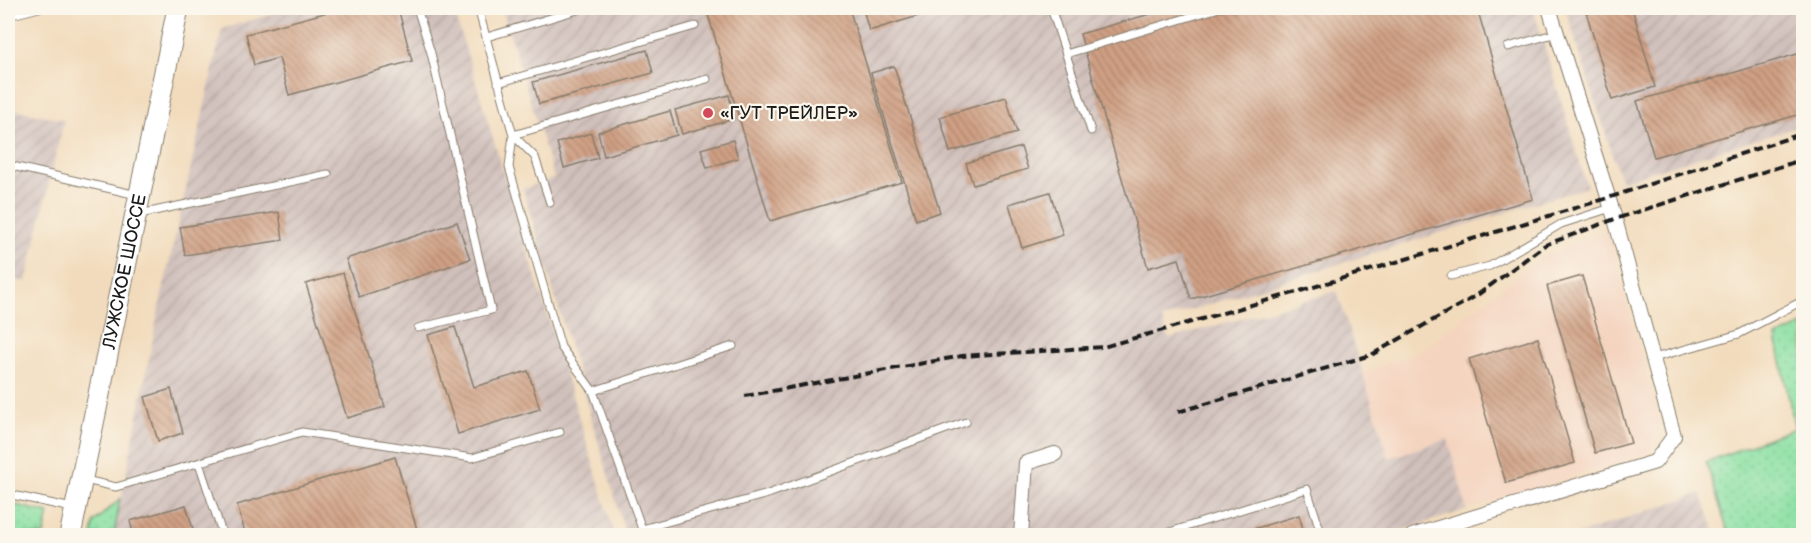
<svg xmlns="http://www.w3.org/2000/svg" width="1811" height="543" font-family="'Balsamiq Sans',sans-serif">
<defs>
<pattern id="industrial-furrows" width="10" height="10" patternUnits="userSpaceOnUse" patternTransform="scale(1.5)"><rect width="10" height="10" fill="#d0c0bb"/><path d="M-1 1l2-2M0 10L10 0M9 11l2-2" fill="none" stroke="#b2a4a0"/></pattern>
<pattern id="green-dots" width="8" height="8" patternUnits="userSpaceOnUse" patternTransform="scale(1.5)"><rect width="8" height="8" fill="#8ae0a3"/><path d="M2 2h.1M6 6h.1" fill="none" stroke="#76c08c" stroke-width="1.8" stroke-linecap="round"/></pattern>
<pattern id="building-back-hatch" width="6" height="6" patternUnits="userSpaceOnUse" patternTransform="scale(1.5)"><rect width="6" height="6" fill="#d0a084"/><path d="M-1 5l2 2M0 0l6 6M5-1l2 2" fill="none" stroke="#a8826b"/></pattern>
</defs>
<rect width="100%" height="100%" fill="#fbf7ec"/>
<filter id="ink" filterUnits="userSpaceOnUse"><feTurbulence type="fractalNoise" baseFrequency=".0167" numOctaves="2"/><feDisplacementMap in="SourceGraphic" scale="12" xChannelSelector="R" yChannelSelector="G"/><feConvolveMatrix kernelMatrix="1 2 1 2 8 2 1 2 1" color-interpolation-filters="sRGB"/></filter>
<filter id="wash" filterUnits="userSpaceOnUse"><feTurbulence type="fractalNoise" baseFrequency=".008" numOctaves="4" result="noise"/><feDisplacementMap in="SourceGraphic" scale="24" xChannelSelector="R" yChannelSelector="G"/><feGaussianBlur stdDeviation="1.35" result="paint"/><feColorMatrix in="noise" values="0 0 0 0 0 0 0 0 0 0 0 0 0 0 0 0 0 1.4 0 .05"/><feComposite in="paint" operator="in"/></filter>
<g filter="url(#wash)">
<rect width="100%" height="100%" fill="#f2dbbc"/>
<!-- built -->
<path fill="#f4d4bf" d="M1607 231 1661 425 1648 453 1467 510 1448 440 1389 458 1363 373 1420 351 1546 254Z"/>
<!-- industrial -->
<path fill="url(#industrial-furrows)" d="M291 8H453L615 535 114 536 159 308 222 29Z
M502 8H1533L1587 187 1162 319 1169 339 1337 291 1389 458 1448 439 1467 510 1382 536 626 535 523 189 554 178Z
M1565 8H1803V125L1621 181Z
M8 108 64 120 26 282 8 278Z
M1701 493 1716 535H1576Z"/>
<!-- green -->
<path fill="url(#green-dots)" stroke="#537e60" stroke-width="1.5" d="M1803 325V535H1729L1706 462 1795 428 1776 337Z
M120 499 114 535H92L94 522Z
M8 503 49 513 44 535H8Z"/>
<g id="blocks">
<!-- building -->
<path fill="url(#building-back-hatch)" d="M343 8H398L412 61 289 95 279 58 254 65 246 34Z
M706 8H849L902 182 770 221Z
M866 8H944L869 31 863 9Z
M1171 8H1477L1533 199 1191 299 1179 259 1148 268 1080 34Z
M1585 8H1632L1655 87 1612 100Z
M647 50 653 73 539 104 533 82Z
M1804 52V113L1654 157 1637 101Z
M894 66 940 212 916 220 871 73Z
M729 95 734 119 682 134 675 110Z
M1006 97 1017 133 950 152 940 117Z
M670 111 677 135 604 156 598 132Z
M591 133 598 158 564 168 557 143Z
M733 140 738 158 707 168 701 149Z
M1021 147 1028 169 973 185 966 163Z
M1050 192 1063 235 1022 248 1009 204Z
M279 212 283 240 185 255 180 227Z
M457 222 470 259 359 297 346 259Z
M343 273 385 407 347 418 306 284Z
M1582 276 1631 443 1595 453 1547 286Z
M455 327 474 387 528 371 540 409 458 434 428 335Z
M1538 338 1575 463 1506 483 1469 359Z
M171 389 183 433 158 441 145 397Z
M395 457 419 536H246L237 505Z
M186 505 195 536H134L130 521Z
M1299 515 1305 536H1234V535Z"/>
</g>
</g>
<g filter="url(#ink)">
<use href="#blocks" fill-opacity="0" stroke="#877c6c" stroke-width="1.5"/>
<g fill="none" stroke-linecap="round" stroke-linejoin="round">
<defs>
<path id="lane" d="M417 8 431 53 491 310 418 328
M478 8 513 135 509 167 561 347 593 391 642 529 768 494 966 422
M1051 8 1091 131
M8 16 39 8
M487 37 584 8
M1508 47 1557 33
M1066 54 1219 8
M498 83 695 26
M8 165 137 195
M550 203 535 157 513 135 707 79
M140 214 328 174
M1451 276 1490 266 1561 224 1611 208
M1654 358 1739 334 1804 300
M593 391 733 346
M199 463 223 536
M85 480 116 487 302 432 472 458 560 432
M8 494 72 508
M1157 536 1307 489 1322 536"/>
<path id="street" d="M1021 536 1026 463 1055 454
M1412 536 1655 462 1674 436 1615 219 1549 8"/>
<g id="primary">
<path id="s1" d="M70 536 178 8"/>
</g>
</defs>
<!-- lane casing -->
<use href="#lane" stroke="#877c6c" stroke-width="9"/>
<!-- street casing -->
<use href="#street" stroke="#877c6c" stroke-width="16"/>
<!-- primary casing -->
<use href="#primary" stroke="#877c6c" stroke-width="23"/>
<!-- lane -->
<use href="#lane" stroke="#fff" stroke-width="7"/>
<!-- street -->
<use href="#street" stroke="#fff" stroke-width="14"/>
<!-- primary -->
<use href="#primary" stroke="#fff" stroke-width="21"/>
<!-- rail -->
<path stroke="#1c1c1c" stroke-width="4" stroke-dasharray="9 4.5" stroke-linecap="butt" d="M1691 10 1701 8
M745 396 962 356 1103 347 1297 292 1608 198 1804 133
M1178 412 1371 355 1476 296 1545 245 1615 219 1804 159"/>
</g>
</g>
<!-- markers -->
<circle fill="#d1495b" stroke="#fbf7ec" stroke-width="2" cx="708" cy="113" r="6"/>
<g text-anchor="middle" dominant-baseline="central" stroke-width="4.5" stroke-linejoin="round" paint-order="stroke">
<!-- poi labels -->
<g font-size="18" fill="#1c1c1c" stroke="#fbf7ec" text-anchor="start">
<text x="720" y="113">«ГУТ ТРЕЙЛЕР»</text>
</g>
<!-- street labels -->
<g font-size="18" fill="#1c1c1c" stroke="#fbf7ec">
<text stroke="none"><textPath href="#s1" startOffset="270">ЛУЖСКОЕ ШОССЕ</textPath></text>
</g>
</g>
<!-- margin -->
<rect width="1811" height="543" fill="none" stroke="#fbf7ec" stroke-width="30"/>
</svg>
